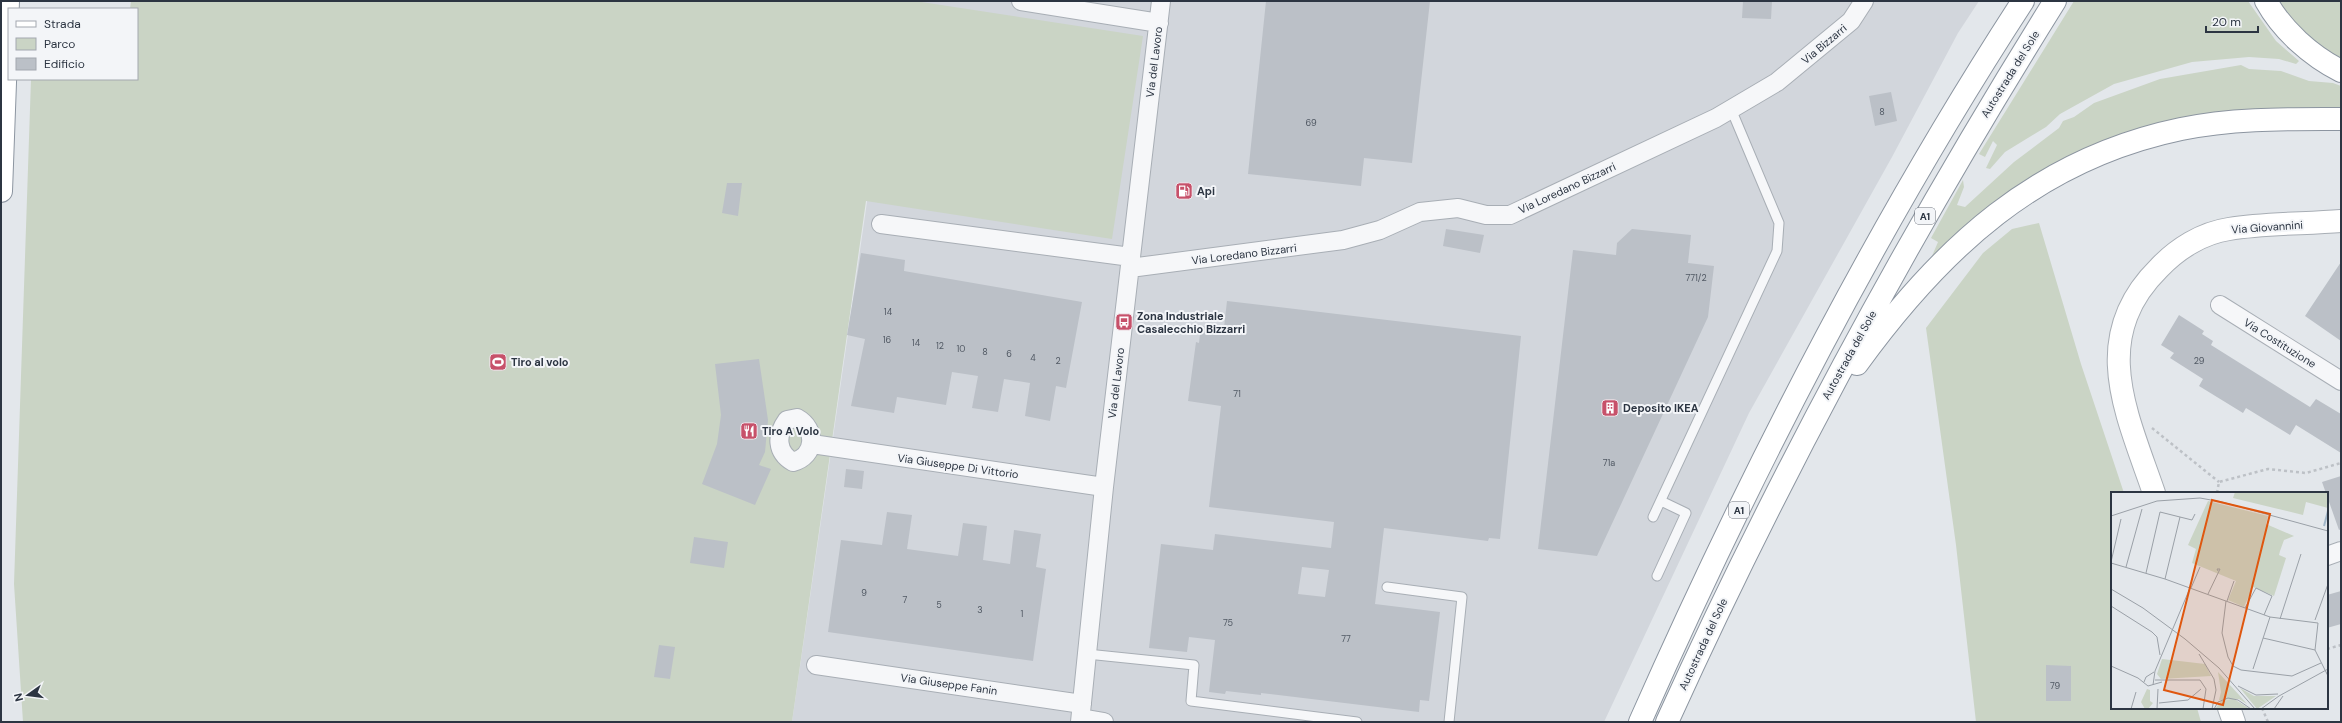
<svg xmlns="http://www.w3.org/2000/svg" width="2342" height="723" font-family="'DM Sans',sans-serif">
<rect width="100%" height="100%" fill="#e3e7eb"/>
<!-- built -->
<path fill="#d2d6dc" d="M896 1H1979L1958 33 1892 157 1749 413 1604 722H792Z"/>
<!-- green -->
<path fill="#cad4c5" d="M131 1H915L1143 36 1112 239 866 201 792 722H23L14 584 31 79H137V9H130Z
M2074 1H2248L2276 41 2299 61 2296 64 2279 59 2249 57 2192 62 2114 84 2060 114 2046 127 2005 152 1990 169 1986 168 1997 145 1993 141 1985 157 1979 154Z
M2276 1H2341V60L2302 34Z
M2241 65 2249 69 2281 71 2309 81 2333 83 2341 86V108L2203 116 1975 220 1932 256 1938 242 1931 238 1963 180 1964 187 1957 205 1965 207 2014 162 2059 128 2063 121 2074 117 2094 103 2160 79Z
M2039 223 2081 364 2124 493H2112V708H2197L2201 722H1976L1956 545 1926 328 1983 253 2012 229Z"/>
<!-- building -->
<path fill="#bbc0c7" fill-rule="evenodd" d="M1266 1H1430L1412 163 1364 158 1361 186 1248 174Z
M1743 1H1772L1771 19 1742 18Z
M1891 92 1897 121 1875 126 1869 96Z
M727 183H742L738 216 722 213Z
M1446 229 1484 235 1480 253 1443 246Z
M1632 229 1691 235 1688 263 1714 266 1708 317 1597 556 1538 549 1573 250 1616 255 1617 243Z
M861 253 905 260 904 271 1082 302 1066 388 1056 386 1050 421 1025 416 1030 383 1004 379 998 412 972 408 978 376 952 372 946 405 897 397 894 413 851 406 865 339 847 335Z
M2341 262V341L2305 316Z
M1227 301 1521 336 1500 539 1489 538 1488 541 1384 528 1375 604 1440 612 1429 701 1420 700 1419 712 1261 693V695L1226 691 1225 694 1209 692 1215 640 1189 637 1187 652 1149 648 1161 544 1213 550 1215 534 1331 548 1334 522 1209 507 1221 406 1188 401 1196 342 1199 343 1201 326 1224 328ZM1302 567 1329 570 1325 597 1298 594Z
M2179 315 2204 331 2202 334 2213 341 2211 345 2310 407 2316 399 2341 414V453L2296 425 2290 435 2246 408 2243 413 2199 386 2203 379 2170 358 2174 353 2161 345Z
M759 359 768 420 765 452 759 465 771 469 755 505 702 484 717 444 721 415 715 364Z
M846 469 864 471 862 489 844 487Z
M2341 476V529L2339 530 2322 482Z
M887 512 912 515 907 549 958 556 963 523 987 526 983 560 1010 564 1014 530 1041 534 1036 567 1046 569 1033 661 828 632 841 540 882 545Z
M694 537 728 542 724 568 690 563Z
M2341 591V624L2327 628V595Z
M659 645 675 647 670 679 654 677Z
M2046 665 2071 666V701H2046Z"/>
<g fill="none" stroke-linecap="round" stroke-linejoin="round">
<defs>
<path id="lane" d="M1653 517 1777 251 1779 223 1731 109
M1657 576 1686 513 1661 501
M1387 587 1462 597 1449 722
M1087 654 1194 665 1191 701 1357 722"/>
<path id="street" d="M1021 1 1159 23
M881 224 1131 257
M1130 268 1343 240 1380 230 1420 212 1458 208 1486 215H1510L1716 118 1777 82 1851 21 1864 1
M2220 305 2341 381
M797 418C817 429 816 456 793 462 776 452 776 435 787 420Z
M812 444 1104 487
M2327 556 2341 551
M816 665 1082 704
M1081 718 1104 722
M1080 722 1104 487 1161 1"/>
<path id="secondary" d="M2154 493C2127 414 2088 338 2159 268 2177 249 2202 233 2229 229 2265 223 2304 224 2341 221
M2229 708 2234 722"/>
<path id="highway" d="M2266 1C2282 30 2311 56 2341 71
M1 191 8 1
M1857 364C1941 248 2037 159 2181 129 2233 118 2289 119 2341 119
M1640 722C1749 476 1876 227 2023 1
M1667 722C1780 473 1910 233 2055 1"/>
</defs>
<!-- lane casing -->
<use href="#lane" stroke="#a8aeb5" stroke-width="11"/>
<!-- street casing -->
<use href="#street" stroke="#a8aeb5" stroke-width="20"/>
<!-- secondary casing -->
<use href="#secondary" stroke="#a8aeb5" stroke-width="24"/>
<!-- highway casing -->
<use href="#highway" stroke="#8c95a0" stroke-width="24"/>
<!-- path -->
<path stroke="#bdc1c6" stroke-width="2.5" stroke-dasharray="3 3" stroke-linecap="butt" d="M2152 428 2219 482
M2217 493 2219 482 2268 469 2306 473 2341 463
M2327 649 2341 645
M2262 708 2268 722"/>
<!-- lane -->
<use href="#lane" stroke="#f6f7f9" stroke-width="9"/>
<!-- street -->
<use href="#street" stroke="#f6f7f9" stroke-width="18"/>
<!-- secondary -->
<use href="#secondary" stroke="#fff" stroke-width="22"/>
<!-- highway -->
<use href="#highway" stroke="#fff" stroke-width="22"/>
</g>
<!-- icons -->
<defs>
<symbol id="fuel-square" viewBox="-11 -11 22 22"><rect x="-9" y="-9" width="18" height="18" rx="4" fill="#c7516a" stroke="#f3f5f8"/><path d="M-5.5-6h7V0h2V4h1.3V-2.5L3-4.5l.8-.8L6-3V5H2.5V1h-1V6h-7ZM-4.2-4.7v3.2H.2V-4.7Z" fill="#fff"/></symbol>
<symbol id="bus-square" viewBox="-11 -11 22 22"><rect x="-9" y="-9" width="18" height="18" rx="4" fill="#c7516a" stroke="#f3f5f8"/><path d="M-5-6H5V4H4V6H2V4H-2V6H-4V4H-5ZM-3.5-4V0h7V-4ZM-3.5 1.2v1.5H-2V1.2ZM2 1.2v1.5H3.5V1.2Z" fill="#fff"/></symbol>
<symbol id="stadium-square" viewBox="-11 -11 22 22"><rect x="-9" y="-9" width="18" height="18" rx="4" fill="#c7516a" stroke="#f3f5f8"/><path d="M0-5a6.5 5 0 1 0 0 10a6.5 5 0 1 0 0-10ZM-3.5-1.8h7v3.6h-7Z" fill="#fff"/></symbol>
<symbol id="building-square" viewBox="-11 -11 22 22"><rect x="-9" y="-9" width="18" height="18" rx="4" fill="#c7516a" stroke="#f3f5f8"/><path d="M-4-6H4V6H1V3H-1V6H-4ZM-2.5-4.3h1.7v1.8h-1.7ZM.8-4.3h1.7v1.8H.8ZM-2.5-1h1.7V.8h-1.7ZM.8-1h1.7V.8H.8Z" fill="#fff"/></symbol>
<symbol id="restaurant-square" viewBox="-11 -11 22 22"><rect x="-9" y="-9" width="18" height="18" rx="4" fill="#c7516a" stroke="#f3f5f8"/><path d="M-5-6h1v4h1v-4h1v4h1v-4h1v5L-1.5 .5V6h-2V.5L-5-1ZM5-6V6H3V1.5H1.5Q1.5-4 5-6Z" fill="#fff"/></symbol>
</defs>
<g fill-rule="evenodd">
<use href="#fuel-square" x="1174" y="181" width="20" height="20"/>
<use href="#bus-square" x="1114" y="312" width="20" height="20"/>
<use href="#stadium-square" x="488" y="352" width="20" height="20"/>
<use href="#building-square" x="1600" y="398" width="20" height="20"/>
<use href="#restaurant-square" x="739" y="421" width="20" height="20"/>
</g>
<g text-anchor="middle" dominant-baseline="central" stroke-width="4" stroke-linejoin="round" paint-order="stroke">
<!-- number labels -->
<g font-size="9" fill="#505863">
<text x="1882" y="112">8</text>
<text x="1311" y="123">69</text>
<text x="1696" y="278">771/2</text>
<text x="888" y="312">14</text>
<text x="887" y="340">16</text>
<text x="916" y="343">14</text>
<text x="940" y="346">12</text>
<text x="961" y="349">10</text>
<text x="985" y="352">8</text>
<text x="1009" y="354">6</text>
<text x="1033" y="358">4</text>
<text x="1058" y="361">2</text>
<text x="2199" y="361">29</text>
<text x="1237" y="394">71</text>
<text x="1609" y="463">71a</text>
<text x="864" y="593">9</text>
<text x="905" y="600">7</text>
<text x="939" y="605">5</text>
<text x="980" y="610">3</text>
<text x="1022" y="614">1</text>
<text x="1228" y="623">75</text>
<text x="1346" y="639">77</text>
<text x="2055" y="686">79</text>
</g>
<!-- shield labels -->
<g fill="#f3f5f8" stroke="#686f79" stroke-width="1">
<rect x="1915" y="208" width="20" height="16" rx="3"/>
<rect x="1729" y="502" width="20" height="16" rx="3"/>
</g>
<g font-size="10" font-weight="bold" fill="#2c3542">
<text x="1925" y="216">A1</text>
<text x="1739" y="510">A1</text>
</g>
<!-- street labels -->
<g font-size="11" fill="#2c3542" stroke="#f3f5f8">
<text transform="translate(1824 44) rotate(-40)">Via Bizzarri</text>
<text transform="translate(1154 62) rotate(-83)">Via del Lavoro</text>
<text transform="translate(2010 74) rotate(-58)">Autostrada del Sole</text>
<text transform="translate(1567 188) rotate(-25)">Via Loredano Bizzarri</text>
<text transform="translate(2267 227) rotate(-4)">Via Giovannini</text>
<text transform="translate(1244 254) rotate(-7)">Via Loredano Bizzarri</text>
<text transform="translate(2280 343) rotate(32)">Via Costituzione</text>
<text transform="translate(1849 355) rotate(-61)">Autostrada del Sole</text>
<text transform="translate(1116 383) rotate(-83)">Via del Lavoro</text>
<text transform="translate(958 466) rotate(8)">Via Giuseppe Di Vittorio</text>
<text transform="translate(1703 644) rotate(-65)">Autostrada del Sole</text>
<text transform="translate(949 684) rotate(8)">Via Giuseppe Fanin</text>
</g>
<!-- poi labels -->
<g font-size="11" font-weight="bold" fill="#2c3542" stroke="#f3f5f8" text-anchor="start">
<text x="1197" y="191">Api</text>
<text x="1137" y="316">Zona Industriale<tspan x="1137" dy="13">Casalecchio Bizzarri</tspan></text>
<text x="511" y="362">Tiro al volo</text>
<text x="1623" y="408">Deposito IKEA</text>
<text x="762" y="431">Tiro A Volo</text>
</g>
</g>
<!-- overview -->
<g transform="translate(2111 492)">
<rect width="217" height="217" fill="#e3e7eb"/>
<path d="M124 0H217V16L195 10 192 23 122 6ZM97 9 157 24 155 32 183 44 173 48 169 59 168 63 175 66 163 104 142 95 133 115 117 108 125 89 81 71 85 57 77 53ZM51 167 94 172 100 184 50 187 46 182ZM107 180 129 204 136 212 128 207 108 208 110 200ZM129 196 143 204H165L146 217ZM36 197 39 198V209L42 211 37 217H34L30 210ZM123 207 139 217H104L110 209Z" fill="#cad4c5"/>
<path fill="none" stroke="#a1b6c8" stroke-width="2" d="M213 34 217 19"/>
<path fill="none" stroke="#9aa0a7" stroke-width="1" d="M0 24 46 9 89 6 111 10 217 39M0 70 10 27M0 71 54 87 159 125 207 131M15 75 31 17M35 81 49 20 81 28 84 22M54 87 69 25M80 96 89 75M0 97 32 116 74 147 108 176 144 217M97 102 109 77H106L107 79M115 109 111 141 117 165 122 174 130 178 181 184 210 171M116 109 123 89M0 114 41 140 46 145 49 163M134 116 145 96 161 104 153 123M169 127 190 62M204 128 217 92M207 131 204 158 217 184M152 146 204 158M88 162 103 187 105 198 101 217M0 174 27 186 37 194 51 190M142 177 159 125M44 188H89L95 197 92 217M33 190 35 185 43 180M42 193 44 179 79 96M127 194 145 203 167 202M48 211 77 208 90 197M20 217 25 200M46 217 47 197M103 217 107 210 117 206 127 208 140 217M150 217 168 204 217 177M163 217 172 204"/>
<path fill="#df570f" fill-opacity="0.15" stroke="#df570f" stroke-width="2" d="M101 8 159 22 112 213 53 198Z"/>
<rect width="217" height="217" fill="none" stroke="#2c3542" stroke-width="2"/>
</g>
<!-- border -->
<rect width="2342" height="723" fill="none" stroke="#2c3542" stroke-width="4"/>
<!-- legend -->
<rect x="8" y="8" width="130" height="72" fill="#f3f5f8" stroke="#a3a8af"/>
<rect x="16" y="21" width="20" height="6" fill="#ffffff" stroke="#a3a8af"/>
<text x="44" y="28" font-size="12" fill="#2c3542">Strada</text>
<rect x="16" y="38" width="20" height="12" fill="#cad4c5" stroke="#a3a8af"/>
<text x="44" y="48" font-size="12" fill="#2c3542">Parco</text>
<rect x="16" y="58" width="20" height="12" fill="#bbc0c7" stroke="#a3a8af"/>
<text x="44" y="68" font-size="12" fill="#2c3542">Edificio</text>
<!-- north arrow -->
<g transform="translate(28 695) rotate(256)" stroke="#f3f5f8" stroke-width="3" paint-order="stroke">
<path d="M0-3L7 15L0 10L-7 15Z" fill="#2c3542"/>
<text y="-6" font-size="11" font-weight="bold" text-anchor="middle" fill="#2c3542">N</text>
</g>
<!-- scale -->
<path d="M2206 26v6h52v-6" fill="none" stroke="#2c3542" stroke-width="2"/>
<text x="2212" y="26" font-size="12" fill="#2c3542" stroke="#f3f5f8" stroke-width="3" paint-order="stroke">20 m</text>
</svg>
